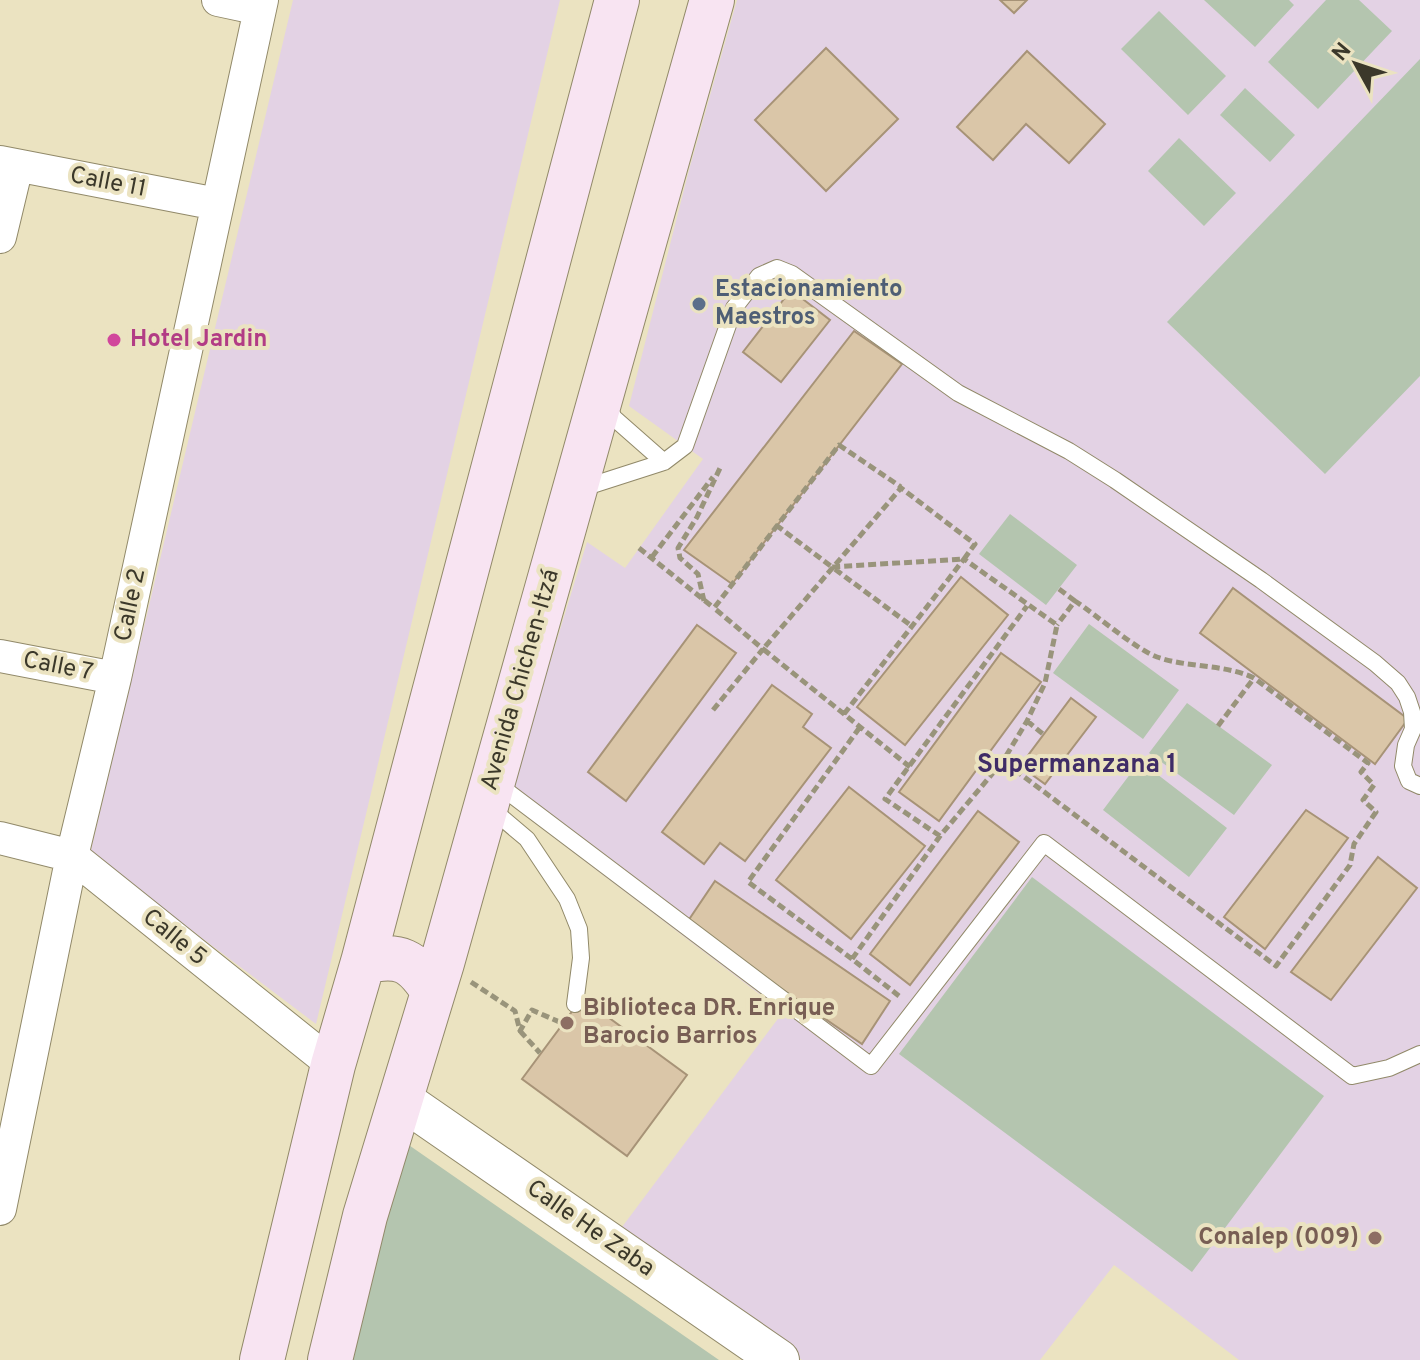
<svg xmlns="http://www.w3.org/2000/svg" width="1420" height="1360" font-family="Overpass,sans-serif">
<rect width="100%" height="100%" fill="#ebe3c1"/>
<!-- education -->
<path fill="#e3d2e4" d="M293 0H560L316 1024 90 854Z
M737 0H1420V1360H1239L1114 1265 1040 1360H802L622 1227 783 1012 507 802 587 542 625 568 703 459 629 406 689 170Z"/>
<!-- green -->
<path fill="#b4c5af" d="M1204 0H1289L1294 5 1255 47Z
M1326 0H1359L1392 31 1318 109 1268 62Z
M1159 11 1226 76 1188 115 1121 49Z
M1420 59V376L1325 474 1167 322Z
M1245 88 1295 135 1270 162 1220 115Z
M1179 138 1236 193 1204 226 1148 171Z
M1010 514 1077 565 1046 605 979 554Z
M1089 624 1179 690 1143 739 1053 673Z
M1187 703 1272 765 1234 815 1149 753Z
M1140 761 1227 828 1189 877 1103 810Z
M1032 877 1324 1096 1192 1272 899 1054Z
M403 1141 719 1360H350Z"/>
<!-- building -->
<path fill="#dac6a8" stroke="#a79377" stroke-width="2" d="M1000 0H1027L1014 13Z
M826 48 898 119 826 191 755 120Z
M1027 51 1105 124 1069 163 1026 124 993 160 957 127Z
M791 290 830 320 781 382 743 352Z
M854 331 902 364 732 584 684 550Z
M961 577 1008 615 905 745 857 707Z
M1233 588 1408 719 1375 764 1200 633Z
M697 625 736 653 626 801 588 772Z
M1001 653 1041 682 939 821 899 792Z
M772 685 812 714 803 727 831 748 745 861 720 843 704 864 662 832Z
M1071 698 1096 717 1045 784 1020 766Z
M849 787 925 846 851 939 776 880Z
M1306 810 1348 838 1265 949 1224 917Z
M978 811 1019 842 910 985 870 954Z
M1378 857 1417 888 1331 1000 1291 972Z
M715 881 890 1001 862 1044 686 924Z
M582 998 687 1075 627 1156 522 1079Z"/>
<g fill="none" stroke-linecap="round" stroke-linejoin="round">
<defs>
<path id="service" d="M606 404 614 418 664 462
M580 489 664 462 685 446 734 308 759 276 777 268 792 274 958 393 1069 451 1115 480 1261 580 1375 663 1398 683 1407 697 1412 712 1413 729 1406 745 1403 766 1409 781 1420 786
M496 783 871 1066 1044 843 1352 1076 1389 1068 1420 1054
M488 806 527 839 567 899 579 929 581 958 575 1004"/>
<path id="minor" d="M218 0 260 9
M0 162 217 204
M0 237 17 166
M0 656 115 678
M0 838 72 856 333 1065
M0 1209 72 856 115 678 262 0"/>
<path id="tertiary" d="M401 1099 779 1360"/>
<path id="secondary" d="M363 962C400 953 413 960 433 991
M262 1360 333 1065 363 962 617 0
M330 1360 365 1216 442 963 712 0"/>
</defs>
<!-- service casing -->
<use href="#service" stroke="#918969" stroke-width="18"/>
<!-- minor casing -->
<use href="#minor" stroke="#918969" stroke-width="34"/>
<!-- tertiary casing -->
<use href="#tertiary" stroke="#918969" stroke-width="42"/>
<!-- secondary casing -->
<use href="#secondary" stroke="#918969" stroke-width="46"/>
<!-- path -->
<path stroke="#99947b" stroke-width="5" stroke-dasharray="8 4" stroke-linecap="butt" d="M776 525 832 567
M639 548 714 608
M652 557 713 477
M1059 589 1075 601
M704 601 698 574 680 558 678 548 697 517 721 466
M713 710 763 649 714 608 839 445 901 487
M844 714 964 559 1057 625 1045 683 1027 721 1003 761
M1027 721 1043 734
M1218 726 1254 678
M910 767 763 649 901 488 975 544 964 559 832 567 913 627
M940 836 885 799 1027 606
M852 959 748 882 860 727
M471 982 515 1011 520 1031 532 1010 562 1023
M899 996 852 959 940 836 1003 761 1276 966 1350 865 1354 844 1376 812 1363 800 1374 785 1361 772 1368 763 1254 678C1225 664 1188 668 1157 657 1137 650 1095 614 1075 601L1057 625
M520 1031 540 1053"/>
<!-- service -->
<use href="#service" stroke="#fff" stroke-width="16"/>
<!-- minor -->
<use href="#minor" stroke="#fff" stroke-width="32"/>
<!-- tertiary -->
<use href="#tertiary" stroke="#fff" stroke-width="40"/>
<!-- secondary -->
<use href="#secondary" stroke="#f8e4f2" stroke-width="44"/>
</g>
<!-- markers -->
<circle fill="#5c6f8a" stroke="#ebe3c1" stroke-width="3" cx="699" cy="304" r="8"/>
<circle fill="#d1479c" stroke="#ebe3c1" stroke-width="3" cx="114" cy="340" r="8"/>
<g fill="#8d6e63" stroke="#ebe3c1" stroke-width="3">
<circle cx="567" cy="1023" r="8"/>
<circle cx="1375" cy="1238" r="8"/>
</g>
<g text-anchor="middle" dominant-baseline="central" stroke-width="8" stroke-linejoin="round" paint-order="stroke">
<!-- street labels -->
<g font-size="24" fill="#3b382a" stroke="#ebe3c1">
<text transform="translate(108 183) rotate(11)">Calle 11</text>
<text transform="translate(131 605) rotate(-78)">Calle 2</text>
<text transform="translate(58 667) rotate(11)">Calle 7</text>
<text transform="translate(521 680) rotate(-74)">Avenida Chichen-Itzá</text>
<text transform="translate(174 938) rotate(39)">Calle 5</text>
<text transform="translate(590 1229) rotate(35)">Calle He Zaba</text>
</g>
<!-- service labels -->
<g font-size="24" font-weight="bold" fill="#4e5e75" stroke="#ebe3c1" text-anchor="start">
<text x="715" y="290">Estacionamiento<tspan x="715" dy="28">Maestros</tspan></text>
</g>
<!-- hotel labels -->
<g font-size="24" font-weight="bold" fill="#b23c85" stroke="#ebe3c1" text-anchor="start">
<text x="130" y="340">Hotel Jardin</text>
</g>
<!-- education labels -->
<g font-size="24" font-weight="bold" fill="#785e54" stroke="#ebe3c1" text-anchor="start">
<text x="583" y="1009">Biblioteca DR. Enrique<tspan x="583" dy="28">Barocio Barrios</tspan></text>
<text x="1359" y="1238" text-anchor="end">Conalep (009)</text>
</g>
<!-- neighbourhood labels -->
<g font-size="26" font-weight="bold" fill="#3f2c67" stroke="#ebe3c1">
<text x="1077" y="765">Supermanzana 1</text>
</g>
</g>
<!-- north arrow -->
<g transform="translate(1356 64) rotate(310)" stroke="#ebe3c1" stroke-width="6" paint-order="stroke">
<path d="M0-6L14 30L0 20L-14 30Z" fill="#3b382a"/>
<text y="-12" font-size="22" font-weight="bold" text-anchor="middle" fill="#3b382a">N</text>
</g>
</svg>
